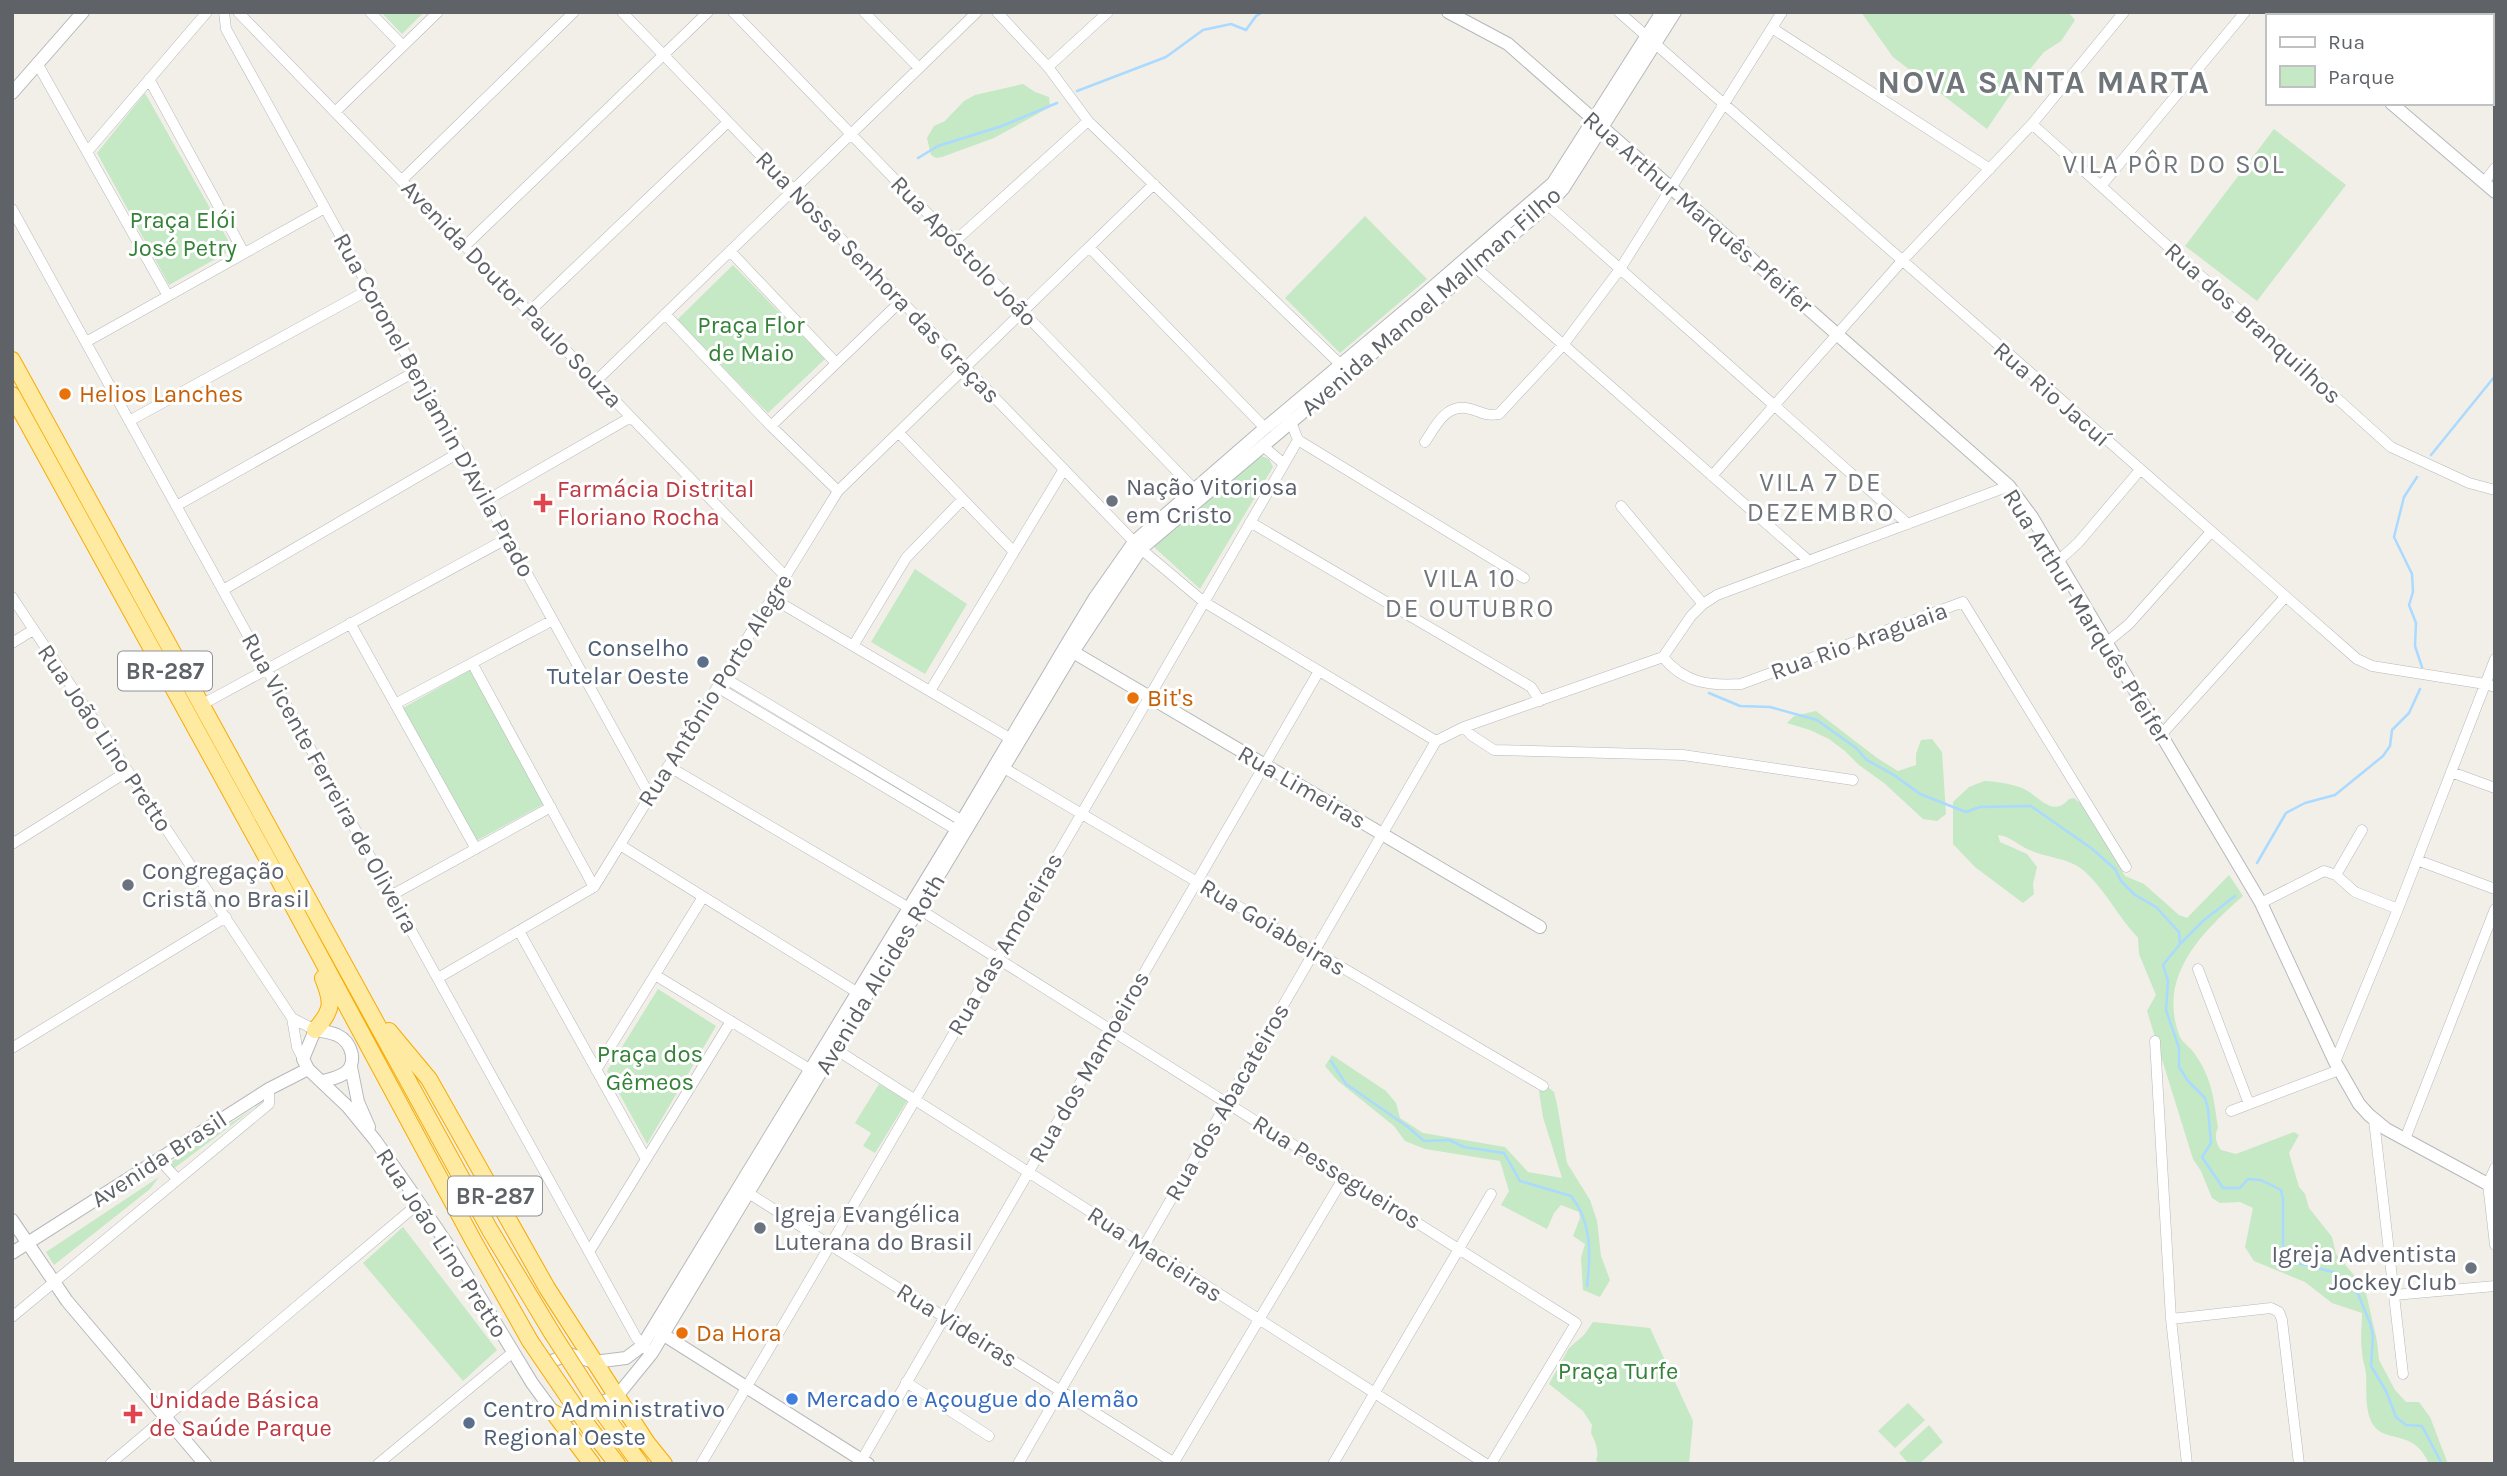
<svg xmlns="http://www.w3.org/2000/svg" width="2507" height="1476" font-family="Karla,sans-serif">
<rect width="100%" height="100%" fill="#f1efe8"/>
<!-- green -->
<path fill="#c5e8c5" d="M381 12H424L402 34Z
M1861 12H2068L2075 20 2061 41 2044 52 2014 89 1987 129 1893 57Z
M1023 84 1035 92 1049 97 1050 107 994 138 942 157 936 158 931 155 927 138 934 126 945 121 964 101 975 95Z
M145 93 233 249 169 285 97 153Z
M2274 129 2346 185 2257 301 2185 246Z
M1365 216 1427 279 1340 353 1285 298Z
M733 265 825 359 768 413 677 320Z
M1261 456 1269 459 1273 467 1200 589 1153 546Z
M915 569 967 604 925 674 871 642Z
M470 670 544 804 476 841 403 708Z
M1816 711 1877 758 1898 771 1916 765V754L1921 740 1932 739 1942 752 1946 814 1937 821 1923 819 1884 783 1859 765 1845 751 1829 739 1810 730 1787 723 1794 716Z
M1984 781C1995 781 2011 784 2022 788 2039 795 2052 819 2069 799L2074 798 2081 804 2125 876 2144 884 2179 915 2187 918 2229 875 2243 896C2202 932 2156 977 2180 1037 2183 1043 2190 1047 2194 1053 2212 1077 2214 1100 2218 1128 2214 1135 2216 1144 2221 1150L2236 1154 2294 1132 2299 1135 2289 1153 2299 1187 2305 1194 2309 1208 2332 1237 2336 1254 2359 1281 2366 1293 2377 1341 2379 1360 2395 1390 2406 1402H2419L2430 1417 2448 1464H2429C2415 1429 2386 1443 2374 1426 2364 1412 2367 1388 2366 1373 2365 1366 2362 1359 2362 1351 2360 1339 2362 1326 2362 1313L2332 1303 2305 1282 2254 1261 2245 1247 2253 1208 2240 1202 2220 1203 2212 1198 2201 1171 2193 1159 2147 1011 2156 995 2139 954 2138 938C2118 917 2105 889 2083 870 2069 858 2048 858 2032 851 2020 847 2011 836 1998 835L2000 842 2027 854 2037 867 2033 884 2034 894 2023 903 1975 867 1953 844V802L1969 787Z
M658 989 716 1026 647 1144 607 1071Z
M1332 1055 1386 1091 1396 1103 1400 1118 1423 1133 1505 1147 1528 1172 1562 1178 1543 1117 1539 1091 1548 1087 1554 1092 1557 1104 1567 1163 1590 1200 1597 1221 1601 1256 1610 1280 1600 1297 1583 1290 1581 1258 1585 1244 1573 1236 1580 1218 1579 1212 1561 1205 1554 1213 1547 1229 1501 1205 1509 1191 1500 1161 1425 1149 1405 1141 1394 1126 1338 1081 1325 1066Z
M879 1084 907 1101 875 1153 863 1146 871 1133 855 1123Z
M257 1106 173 1169 168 1164Z
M159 1177 150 1189 54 1265 46 1252Z
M403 1227 497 1350 463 1381 363 1263Z
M1593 1322 1650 1328 1693 1421 1689 1464H1599L1596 1460C1600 1452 1595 1441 1591 1433L1592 1425 1583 1411 1549 1384 1569 1348 1584 1335Z
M1908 1403 1925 1420 1895 1448 1878 1431Z
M1929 1425 1943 1442 1919 1464H1909L1899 1453Z"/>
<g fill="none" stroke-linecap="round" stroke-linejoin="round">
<!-- stream -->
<path stroke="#aadaff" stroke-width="2.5" d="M1077 91 1166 57 1203 30 1231 24 1246 30 1256 16 1263 12
M918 158 938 146 1002 126 1057 103
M2495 305V331
M2431 455 2495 376
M2417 477 2404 497 2394 537 2412 574 2413 592 2409 605 2416 623 2415 646 2422 667
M1709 693 1740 706 1770 707 1817 720 1856 748 1867 760 1894 775 1920 794 1966 812 1980 807 2031 806 2091 848 2115 869 2121 881 2135 895 2156 907 2179 932 2180 944 2163 965 2168 981 2166 1010 2179 1048V1067L2188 1081 2205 1098 2208 1109 2211 1143 2202 1157 2223 1188H2240L2248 1179 2261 1180 2281 1190 2283 1199V1246L2285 1253 2298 1263 2333 1272 2358 1294 2370 1323 2373 1336 2371 1366 2386 1391 2396 1417 2406 1425 2422 1426 2442 1464
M2257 863 2286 813 2305 803 2335 795 2383 756 2390 746 2392 730 2409 713 2420 689
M2180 944 2204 920 2235 896
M1331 1061 1346 1084 1408 1127 1424 1141 1449 1140 1464 1147 1504 1153 1520 1181 1571 1196C1592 1222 1591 1254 1587 1286"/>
<defs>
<path id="minor" d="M224 12 226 29 650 796
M238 12 785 576
M370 12 403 46
M622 12 1141 549 1204 602 1436 741
M733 12 1195 490
M864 12 919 68
M997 12 1048 67 1088 121 1340 364
M1619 12 2357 659 2372 666 2485 684 2495 687
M2414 12 2418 16
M1772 28 1990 169
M37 63 168 296
M1048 67 1108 12
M2491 77 2495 80
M149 79 244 253
M335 112 438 12
M2032 124 2391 447 2469 483 2495 490
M87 152 207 12
M402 180 574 12
M2485 181 2495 168
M2101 186 2245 12
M1548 205 1908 524
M12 209 636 1337 646 1349
M955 241 1088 121
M465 246 708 12
M1089 247 1265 428
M730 251 836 363
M1475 267 1809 561
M529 312 728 122
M665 314 771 426 838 491
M86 342 325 208
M596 381 977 12
M129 421 370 289
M771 426 901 301
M899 433 1014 552
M1298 440 1524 578
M1425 442C1435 427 1445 405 1466 408 1480 410 1483 417 1499 414L1563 345 1620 269 1782 12
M1263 446 1284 464
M1712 476 1901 262 2032 124 2124 12
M487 500 631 417
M176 506 416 371
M1621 506 1703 604
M1250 522 1531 687 1540 701
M2058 561 2078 543 2140 470
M223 590 460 452
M12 597 292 1018 297 1047 303 1059
M772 598 1016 742
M350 623 476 849
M12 643 33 630
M2106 643 2129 624 2211 532
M853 646 906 558 963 499
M1663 657C1684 683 1709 686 1741 684L1963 602 2126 867
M472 663 594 887
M723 677 966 823
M717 687 960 832
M930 691 1064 469
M203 704 508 538
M395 704 553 620
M1464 727 1471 735 1494 750 1683 755 1853 780
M2161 735 2285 597
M1436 741 1464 727 1663 657 1691 616 1703 604 1717 595 2009 486
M668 766 909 908 919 909 1576 1323 1491 1464
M1004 768 1543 1086
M2451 772 2495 788
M12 844 128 771
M620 845 863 996
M2417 860 2495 889
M2336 875 2355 892 2398 909
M2336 875 2362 830
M392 895 551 807
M2261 903 2324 871 2336 875
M519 931 646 1159
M2198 969 2249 1104
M655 975 816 1073
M438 978 594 887 838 491 1154 184
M292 1018 315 1030
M2155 1041 2171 1319 2187 1464
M829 1045 1486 1464
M12 1048 226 917
M2335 1062 2398 909 2495 659
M596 1070 703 897
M2231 1111 2339 1070
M2374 1120 2403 1374
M2405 1139 2495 909
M159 1159 177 1179
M2495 1168 2488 1184 2495 1245
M742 1189 1176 1464
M589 1252 731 1021
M2394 1295 2495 1286
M12 1317 269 1104V1089
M2171 1319 2271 1308 2279 1312 2282 1320 2299 1464
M906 1382 989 1436
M860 1463 1319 671
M110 1464 419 1203
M378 1464 513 1352
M701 1464C903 1124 1100 782 1298 440L1291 422 1287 419
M1018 1464 1436 741
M1173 1464 1344 1177
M1333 1464 1491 1194"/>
<path id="tertiary" d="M1448 12 1508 44 2009 486 2032 517 2261 903 2335 1062 2359 1104 2369 1115 2386 1129 2495 1188
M2280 12 2284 16
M12 93 83 12
M2391 103 2495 192
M1068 649 1540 927
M351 1067 358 1102 369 1127
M323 1081C330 1079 338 1078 345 1073 358 1063 352 1042 337 1035 330 1032 322 1031 315 1030L303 1059 308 1069 348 1107 375 1140 409 1188 452 1251 532 1383 554 1413 571 1415 617 1396 652 1353 1073 652 1141 549 1548 205 1563 189 1675 12
M12 1220 67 1301 205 1464
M12 1253 269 1089 308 1069
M656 1330 868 1464
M547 1363 569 1354 594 1362 626 1358 642 1346 962 821 1065 647 1094 599 1134 542 1265 428 1420 298 1553 183 1662 12"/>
<path id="trunk" d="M12 360 490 1230 552 1333
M12 395 273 869 473 1240 530 1341
M315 1030C333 1010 333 1003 323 978
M389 1031 429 1079 547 1288 647 1443 664 1464
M554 1413 592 1464
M606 1417 640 1464
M588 1426 617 1464"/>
</defs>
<!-- minor casing -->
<use href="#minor" stroke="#b5b8bc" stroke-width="11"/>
<!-- tertiary casing -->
<use href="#tertiary" stroke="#b5b8bc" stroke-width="14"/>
<!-- trunk casing -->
<use href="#trunk" stroke="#f9ab00" stroke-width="18"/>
<!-- minor -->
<use href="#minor" stroke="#fff" stroke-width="10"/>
<!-- tertiary -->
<use href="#tertiary" stroke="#fff" stroke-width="12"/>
<!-- trunk -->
<use href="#trunk" stroke="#feeaa1" stroke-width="16"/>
<defs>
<path id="trunk-bridge" d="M552 1333 606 1417
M530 1341 588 1426"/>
</defs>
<!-- trunk-bridge casing -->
<use href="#trunk-bridge" stroke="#f9ab00" stroke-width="18" stroke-linecap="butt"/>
<!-- trunk-bridge -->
<use href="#trunk-bridge" stroke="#feeaa1" stroke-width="16"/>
</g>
<!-- markers -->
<g fill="#e8710a" stroke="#fff" stroke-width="2.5">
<circle cx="65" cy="394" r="7"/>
<circle cx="1133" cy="698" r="7"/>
<circle cx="682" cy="1333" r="7"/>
</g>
<g fill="#6b7280" stroke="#fff" stroke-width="2.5">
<circle cx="1112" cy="501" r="7"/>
<circle cx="128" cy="885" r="7"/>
<circle cx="760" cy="1228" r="7"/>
<circle cx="2471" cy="1268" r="7"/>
</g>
<g fill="#e0444e" stroke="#fff" stroke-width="2.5">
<path d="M539.5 492.5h7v7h7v7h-7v7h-7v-7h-7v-7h7z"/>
<path d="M129.5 1403.5h7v7h7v7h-7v7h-7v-7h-7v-7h7z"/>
</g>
<g fill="#5c6f8a" stroke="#fff" stroke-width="2.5">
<circle cx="703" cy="662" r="7"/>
<circle cx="469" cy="1423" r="7"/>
</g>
<circle fill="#3f7fe0" stroke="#fff" stroke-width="2.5" cx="792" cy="1399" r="7"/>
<g text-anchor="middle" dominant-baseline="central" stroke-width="6" stroke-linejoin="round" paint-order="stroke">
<!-- shield labels -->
<g fill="#fff" stroke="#8f9295" stroke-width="2">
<rect x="118" y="651.5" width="94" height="39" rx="5"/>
<rect x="448" y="1176.5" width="94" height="39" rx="5"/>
</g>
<g font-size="23" font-weight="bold" fill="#5f6368">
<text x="165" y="671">BR-287</text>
<text x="495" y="1196">BR-287</text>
</g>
<!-- street labels -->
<g font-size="24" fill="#5f6368" stroke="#fff">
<text transform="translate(1698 212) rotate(41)">Rua Arthur Marquês Pfeifer</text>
<text transform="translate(964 251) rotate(46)">Rua Apóstolo João</text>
<text transform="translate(878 277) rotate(46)">Rua Nossa Senhora das Graças</text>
<text transform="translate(512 294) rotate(46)">Avenida Doutor Paulo Souza</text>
<text transform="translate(1431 301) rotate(-41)">Avenida Manoel Mallman Filho</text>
<text transform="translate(2253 323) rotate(42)">Rua dos Branquilhos</text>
<text transform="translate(2052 394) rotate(41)">Rua Rio Jacuí</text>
<text transform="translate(434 405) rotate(61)">Rua Coronel Benjamin D'Avila Prado</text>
<text transform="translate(2087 616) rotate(58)">Rua Arthur Marquês Pfeifer</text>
<text transform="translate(1859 641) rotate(-20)">Rua Rio Araguaia</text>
<text transform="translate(715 690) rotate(-58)">Rua Antônio Porto Alegre</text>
<text transform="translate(105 738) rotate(56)">Rua João Lino Pretto</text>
<text transform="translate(330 783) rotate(61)">Rua Vicente Ferreira de Oliveira</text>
<text transform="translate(1302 787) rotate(30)">Rua Limeiras</text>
<text transform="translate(1273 927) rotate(31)">Rua Goiabeiras</text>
<text transform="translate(1005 944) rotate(-60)">Rua das Amoreiras</text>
<text transform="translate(880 974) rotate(-59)">Avenida Alcides Roth</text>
<text transform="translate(1089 1067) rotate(-60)">Rua dos Mamoeiros</text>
<text transform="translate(1227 1102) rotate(-60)">Rua dos Abacateiros</text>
<text transform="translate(159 1159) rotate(-33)">Avenida Brasil</text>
<text transform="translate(1337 1172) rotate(32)">Rua Pessegueiros</text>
<text transform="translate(442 1243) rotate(57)">Rua João Lino Pretto</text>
<text transform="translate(1155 1254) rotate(33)">Rua Macieiras</text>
<text transform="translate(957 1325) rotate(32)">Rua Videiras</text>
</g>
<!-- park labels -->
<g font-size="24" fill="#348238" stroke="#fff">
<text x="183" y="220">Praça Elói<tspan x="183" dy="28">José Petry</tspan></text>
<text x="751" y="325">Praça Flor<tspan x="751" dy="28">de Maio</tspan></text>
<text x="650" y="1054">Praça dos<tspan x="650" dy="28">Gêmeos</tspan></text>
<text x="1618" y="1371">Praça Turfe</text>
</g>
<!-- food labels -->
<g font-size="24" fill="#c56008" stroke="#fff" text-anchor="start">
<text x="79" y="394">Helios Lanches</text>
<text x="1147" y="698">Bit's</text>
<text x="696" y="1333">Da Hora</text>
</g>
<!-- worship labels -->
<g font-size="24" fill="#5b616d" stroke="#fff" text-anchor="start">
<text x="1126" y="487">Nação Vitoriosa<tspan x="1126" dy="28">em Cristo</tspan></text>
<text x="142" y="871">Congregação<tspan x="142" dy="28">Cristã no Brasil</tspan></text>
<text x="774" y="1214">Igreja Evangélica<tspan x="774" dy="28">Luterana do Brasil</tspan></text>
<text x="2457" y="1254" text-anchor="end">Igreja Adventista<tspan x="2457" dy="28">Jockey Club</tspan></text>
</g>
<!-- health labels -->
<g font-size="24" fill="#be3a42" stroke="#fff" text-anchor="start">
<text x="557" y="489">Farmácia Distrital<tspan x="557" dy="28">Floriano Rocha</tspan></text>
<text x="149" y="1400">Unidade Básica<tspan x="149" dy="28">de Saúde Parque</tspan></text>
</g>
<!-- service labels -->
<g font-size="24" fill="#4e5e75" stroke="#fff" text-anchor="end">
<text x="689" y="648">Conselho<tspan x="689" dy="28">Tutelar Oeste</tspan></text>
<text x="483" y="1409" text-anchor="start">Centro Administrativo<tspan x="483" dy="28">Regional Oeste</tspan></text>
</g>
<!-- shop labels -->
<g font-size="24" fill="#366cbe" stroke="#fff" text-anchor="start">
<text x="806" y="1399">Mercado e Açougue do Alemão</text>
</g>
<!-- neighbourhood labels -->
<g font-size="26" letter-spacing="2" fill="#70757a" stroke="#fff">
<text x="2174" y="164">VILA PÔR DO SOL</text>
<text x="1821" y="482">VILA 7 DE<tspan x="1821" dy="30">DEZEMBRO</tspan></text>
<text x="1470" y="578">VILA 10<tspan x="1470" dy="30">DE OUTUBRO</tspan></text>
</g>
<!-- district labels -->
<g font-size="32" font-weight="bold" letter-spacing="2" fill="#70757a" stroke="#fff">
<text x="2044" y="82">NOVA SANTA MARTA</text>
</g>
</g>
<!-- border -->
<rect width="2507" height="1476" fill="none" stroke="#5f6368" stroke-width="28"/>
<!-- legend -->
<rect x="2266" y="14" width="228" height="91" fill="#ffffff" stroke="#bfc1c3" stroke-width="2"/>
<rect x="2280" y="37" width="35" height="10" fill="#ffffff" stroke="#bfc1c3" stroke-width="2"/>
<text x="2328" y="49" font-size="21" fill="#5f6368">Rua</text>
<rect x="2280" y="66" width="35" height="21" fill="#c5e8c5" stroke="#bfc1c3" stroke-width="2"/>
<text x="2328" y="84" font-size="21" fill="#5f6368">Parque</text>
</svg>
